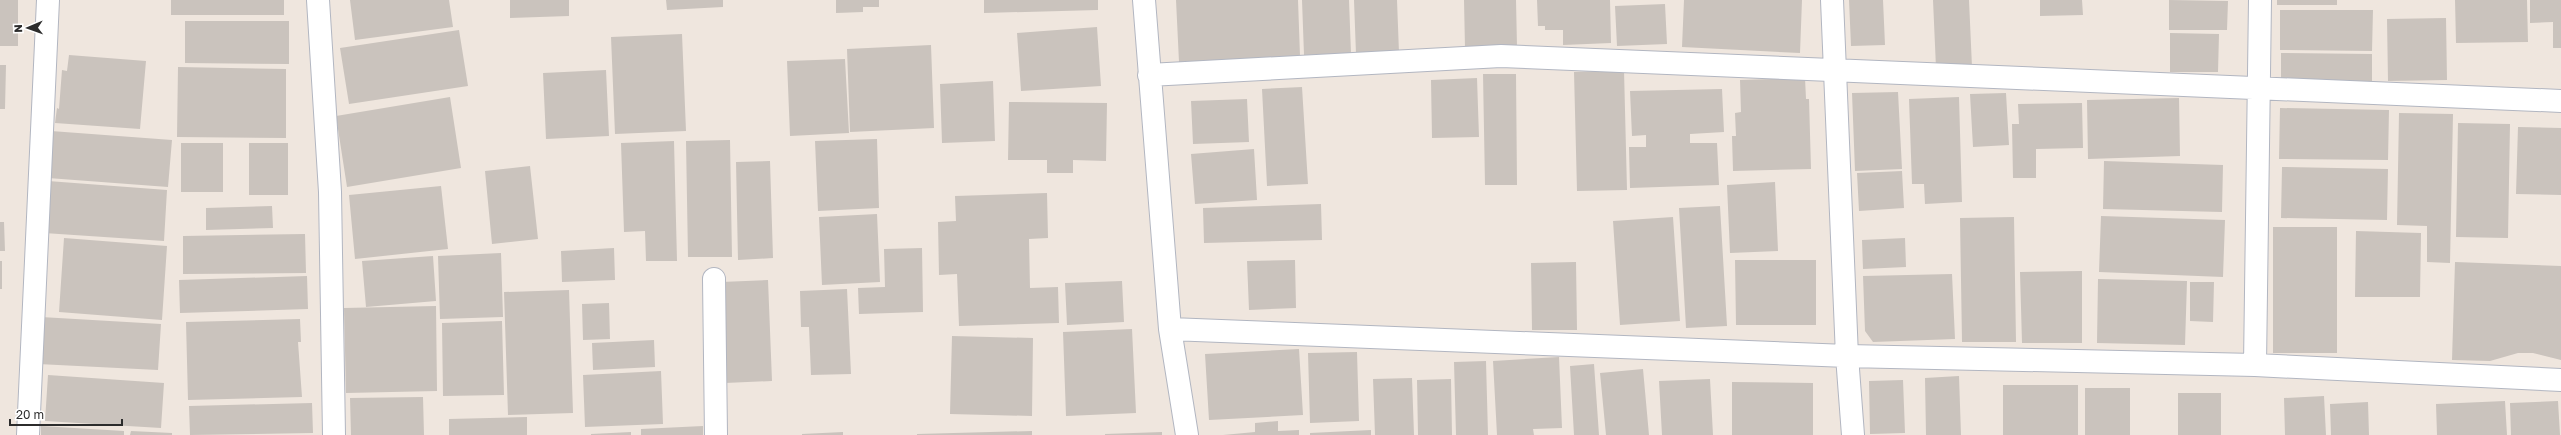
<svg xmlns="http://www.w3.org/2000/svg" width="2561" height="435" font-family="'Golos Text',sans-serif">
<rect width="100%" height="100%" fill="#efe6de"/>
<!-- building -->
<path fill="#cac3bd" d="M0 0H18V46H0Z
M171 0H284V15H171Z
M350 0H449L453 27 355 40Z
M510 0H569V16L510 18Z
M666 0H723V7L667 10Z
M836 0H879V7H863V12L836 13Z
M984 0H1098V10L984 13Z
M1176 0H1298L1300 56 1179 62Z
M1302 0H1349L1351 54 1304 55Z
M1354 0H1397L1399 53 1356 54Z
M1464 0H1516L1517 47 1465 48Z
M1537 0H1610L1611 43 1563 45V30H1545V26H1538Z
M1684 0H1802L1800 53 1682 47Z
M1849 0H1883L1885 45 1851 46Z
M1933 0H1969L1972 67 1936 68Z
M2040 0H2082L2083 15 2040 16Z
M2169 0 2228 1 2227 30H2169Z
M2277 0H2337V5H2277Z
M2455 0H2527L2528 42 2456 43Z
M2530 0H2561V48H2553V22L2530 23Z
M1665 4 1667 44 1617 46 1615 6Z
M2280 10H2373L2372 51 2280 50Z
M2446 18 2447 80 2388 81 2387 19Z
M185 21H289V64L185 63Z
M1097 27 1101 86 1021 91 1017 33Z
M459 30 468 86 349 104 340 48Z
M2170 33 2219 34 2218 72H2170Z
M682 34 686 131 615 134 611 37Z
M931 45 934 128 850 132 847 49Z
M2281 53 2372 54V82L2281 81Z
M69 55 146 61 140 129 55 123 57 108 59 109 62 70 67 71Z
M845 59 849 133 790 136 787 61Z
M0 65H6L5 109H0Z
M178 67 286 69V138L177 137Z
M606 70 609 136 546 139 543 73Z
M1624 70 1627 190 1577 191 1574 72Z
M1483 74H1516L1517 185H1485Z
M1477 78 1479 137 1432 138 1431 80Z
M1805 78 1806 99H1809L1811 169 1733 171 1732 136H1736L1735 113 1741 112 1740 80Z
M993 81 995 141 942 143 940 84Z
M1302 87 1308 184 1267 186 1262 89Z
M1722 89 1724 132 1690 134V143H1717L1719 185 1630 188 1629 147H1646V135L1632 136 1630 91Z
M1898 92 1902 169 1855 171 1852 93Z
M2006 93 2009 145 1973 147 1970 94Z
M450 97 461 168 347 187 336 116Z
M1959 97 1962 202 1925 204 1924 184H1912L1909 99Z
M2179 98 2180 156 2088 159 2087 100Z
M1247 99 1249 142 1193 144 1191 101Z
M1009 102 1107 103 1106 161 1073 160V173H1047V160H1008Z
M2082 103 2083 148 2036 149V178H2013L2012 124H2019L2018 104Z
M2280 108 2389 110 2388 160 2279 159Z
M2399 113 2453 114 2450 263 2427 262V226L2397 225Z
M2458 123 2510 124 2508 238 2456 237Z
M2518 127 2561 128V195L2516 194Z
M51 131 172 140 168 187 48 178Z
M877 139 879 208 818 211 815 141Z
M730 140 732 257H688L686 141Z
M674 141 677 261H646L645 231 624 232 621 143Z
M181 143H223V192H181Z
M249 143H288V195H249Z
M1254 149 1257 200 1195 204 1191 154Z
M770 161 773 258 738 260 736 162Z
M2104 161 2223 165 2222 212 2103 209Z
M530 166 538 239 492 244 485 171Z
M2282 167 2388 169 2387 220 2281 218Z
M1902 171 1904 208 1859 211 1857 173Z
M48 181 167 190 164 241 44 233Z
M1775 182 1778 251 1730 253 1727 185Z
M441 186 448 249 355 259 349 195Z
M1047 193 1048 238 1029 239 1030 288 1058 287 1059 323 959 326 957 274 939 275 938 222 956 221 955 196Z
M1321 204 1322 240 1204 243 1203 208Z
M272 206 273 228 206 230V208Z
M1720 206 1727 326 1686 328 1679 208Z
M877 214 880 282 822 285 819 217Z
M2101 216 2225 220 2223 277 2099 272Z
M1673 217 1680 321 1620 325 1613 221Z
M2014 217 2016 342H1962L1960 218Z
M0 222H4L5 251H0Z
M2273 227H2337V353H2273Z
M2356 231 2421 233 2420 297H2355Z
M305 234 306 273 183 274V236Z
M64 238 167 246 162 320 59 312Z
M1905 238 1906 267 1863 269 1862 240Z
M614 248 615 280 562 282 561 251Z
M922 248 923 312 859 314 858 288 885 287 884 249Z
M501 253 503 317 440 319 438 256Z
M433 256 436 301 366 307 362 261Z
M1295 260 1296 308 1249 310 1247 261Z
M1735 260H1816V325H1736Z
M0 261H2V289H0Z
M1576 262 1577 330H1532L1531 263Z
M2455 262 2561 266V360L2533 353H2518L2490 361 2452 360Z
M2082 271V343H2022L2020 272Z
M1952 274 1955 339 1873 342 1865 331 1863 276Z
M307 276 308 309 180 313 179 280Z
M2098 279 2187 281 2185 345 2097 343Z
M768 280 772 381 725 383 721 282Z
M1122 281 1124 322 1067 325 1065 283Z
M2190 282H2214L2213 322 2190 321Z
M847 289 851 374 811 375 809 327H801L800 291Z
M569 290 573 413 508 415 504 292Z
M609 303 610 339 583 340 582 304Z
M436 306 437 391 346 393 344 308Z
M41 317 161 324 158 370 38 364Z
M300 319 301 342H298L302 397 188 400 186 322Z
M502 321 504 395 443 396 442 323Z
M1132 329 1136 413 1066 416 1063 332Z
M952 336 1033 338 1032 416 950 414Z
M654 340 655 367 593 370 592 343Z
M1299 349 1303 415 1209 420 1205 354Z
M1357 352 1359 421 1310 423 1308 353Z
M1559 357 1562 428 1533 429 1534 435H1497L1493 361Z
M1486 361 1488 435H1456L1454 362Z
M1594 364 1599 435H1574L1570 366Z
M1643 369 1649 435H1606L1600 373Z
M661 371 663 424 585 427 583 375Z
M48 375 164 383 161 428 45 421Z
M1959 376 1961 435H1926L1925 378Z
M1412 378 1414 435H1375L1373 379Z
M1451 379 1452 435H1418L1417 380Z
M1710 379 1713 435H1662L1659 381Z
M1903 380 1905 433 1870 434 1869 381Z
M1732 382 1813 383V435H1732Z
M2003 385H2078V435H2003Z
M2085 388H2130V435H2085Z
M2178 393H2221V435H2178Z
M2324 396 2326 435H2285L2284 398Z
M423 397 424 435H351L350 398Z
M2505 401 2507 435H2437L2436 404Z
M2558 401 2560 435H2511L2510 403Z
M2368 402 2369 435H2331L2330 404Z
M312 403 313 433 190 435 189 406Z
M527 417V435H449V419Z
M1278 421V431L1299 430V435H1223L1255 432V423Z
M41 426 124 431V435H41Z
M703 426V435H641V429Z
M1371 430V435H1310V433Z
M131 431 172 433V435H130Z
M1032 431V435H917V434Z
M631 432V435H591V434Z
M843 432V435H802V434Z
M1162 432V435H1105V434Z"/>
<g fill="none" stroke-linecap="round" stroke-linejoin="round">
<defs>
<path id="minor" d="M318 0 330 192 334 435
M1144 0 1170 329 1187 435
M1832 0 1847 356 1853 435
M1149 75 1501 56 2561 101
M714 279 716 435
M1170 329 1847 356 2255 365 2561 380
M2255 365 2260 0
M28 435 48 0"/>
</defs>
<!-- minor casing -->
<use href="#minor" stroke="#b2b6c1" stroke-width="24"/>
<!-- minor -->
<use href="#minor" stroke="#fff" stroke-width="22"/>
</g>
<!-- north arrow -->
<g transform="translate(28 28) rotate(268)" stroke="#ffffff" stroke-width="3" paint-order="stroke">
<path d="M0-3L7 15L0 10L-7 15Z" fill="#2c2c2c"/>
<text y="-6" font-size="11" font-weight="bold" text-anchor="middle" fill="#2c2c2c">N</text>
</g>
<!-- scale -->
<path d="M10 419v6h112v-6" fill="none" stroke="#2c2c2c" stroke-width="2"/>
<text x="16" y="419" font-size="12" fill="#2c2c2c" stroke="#ffffff" stroke-width="3" paint-order="stroke">20 m</text>
</svg>
